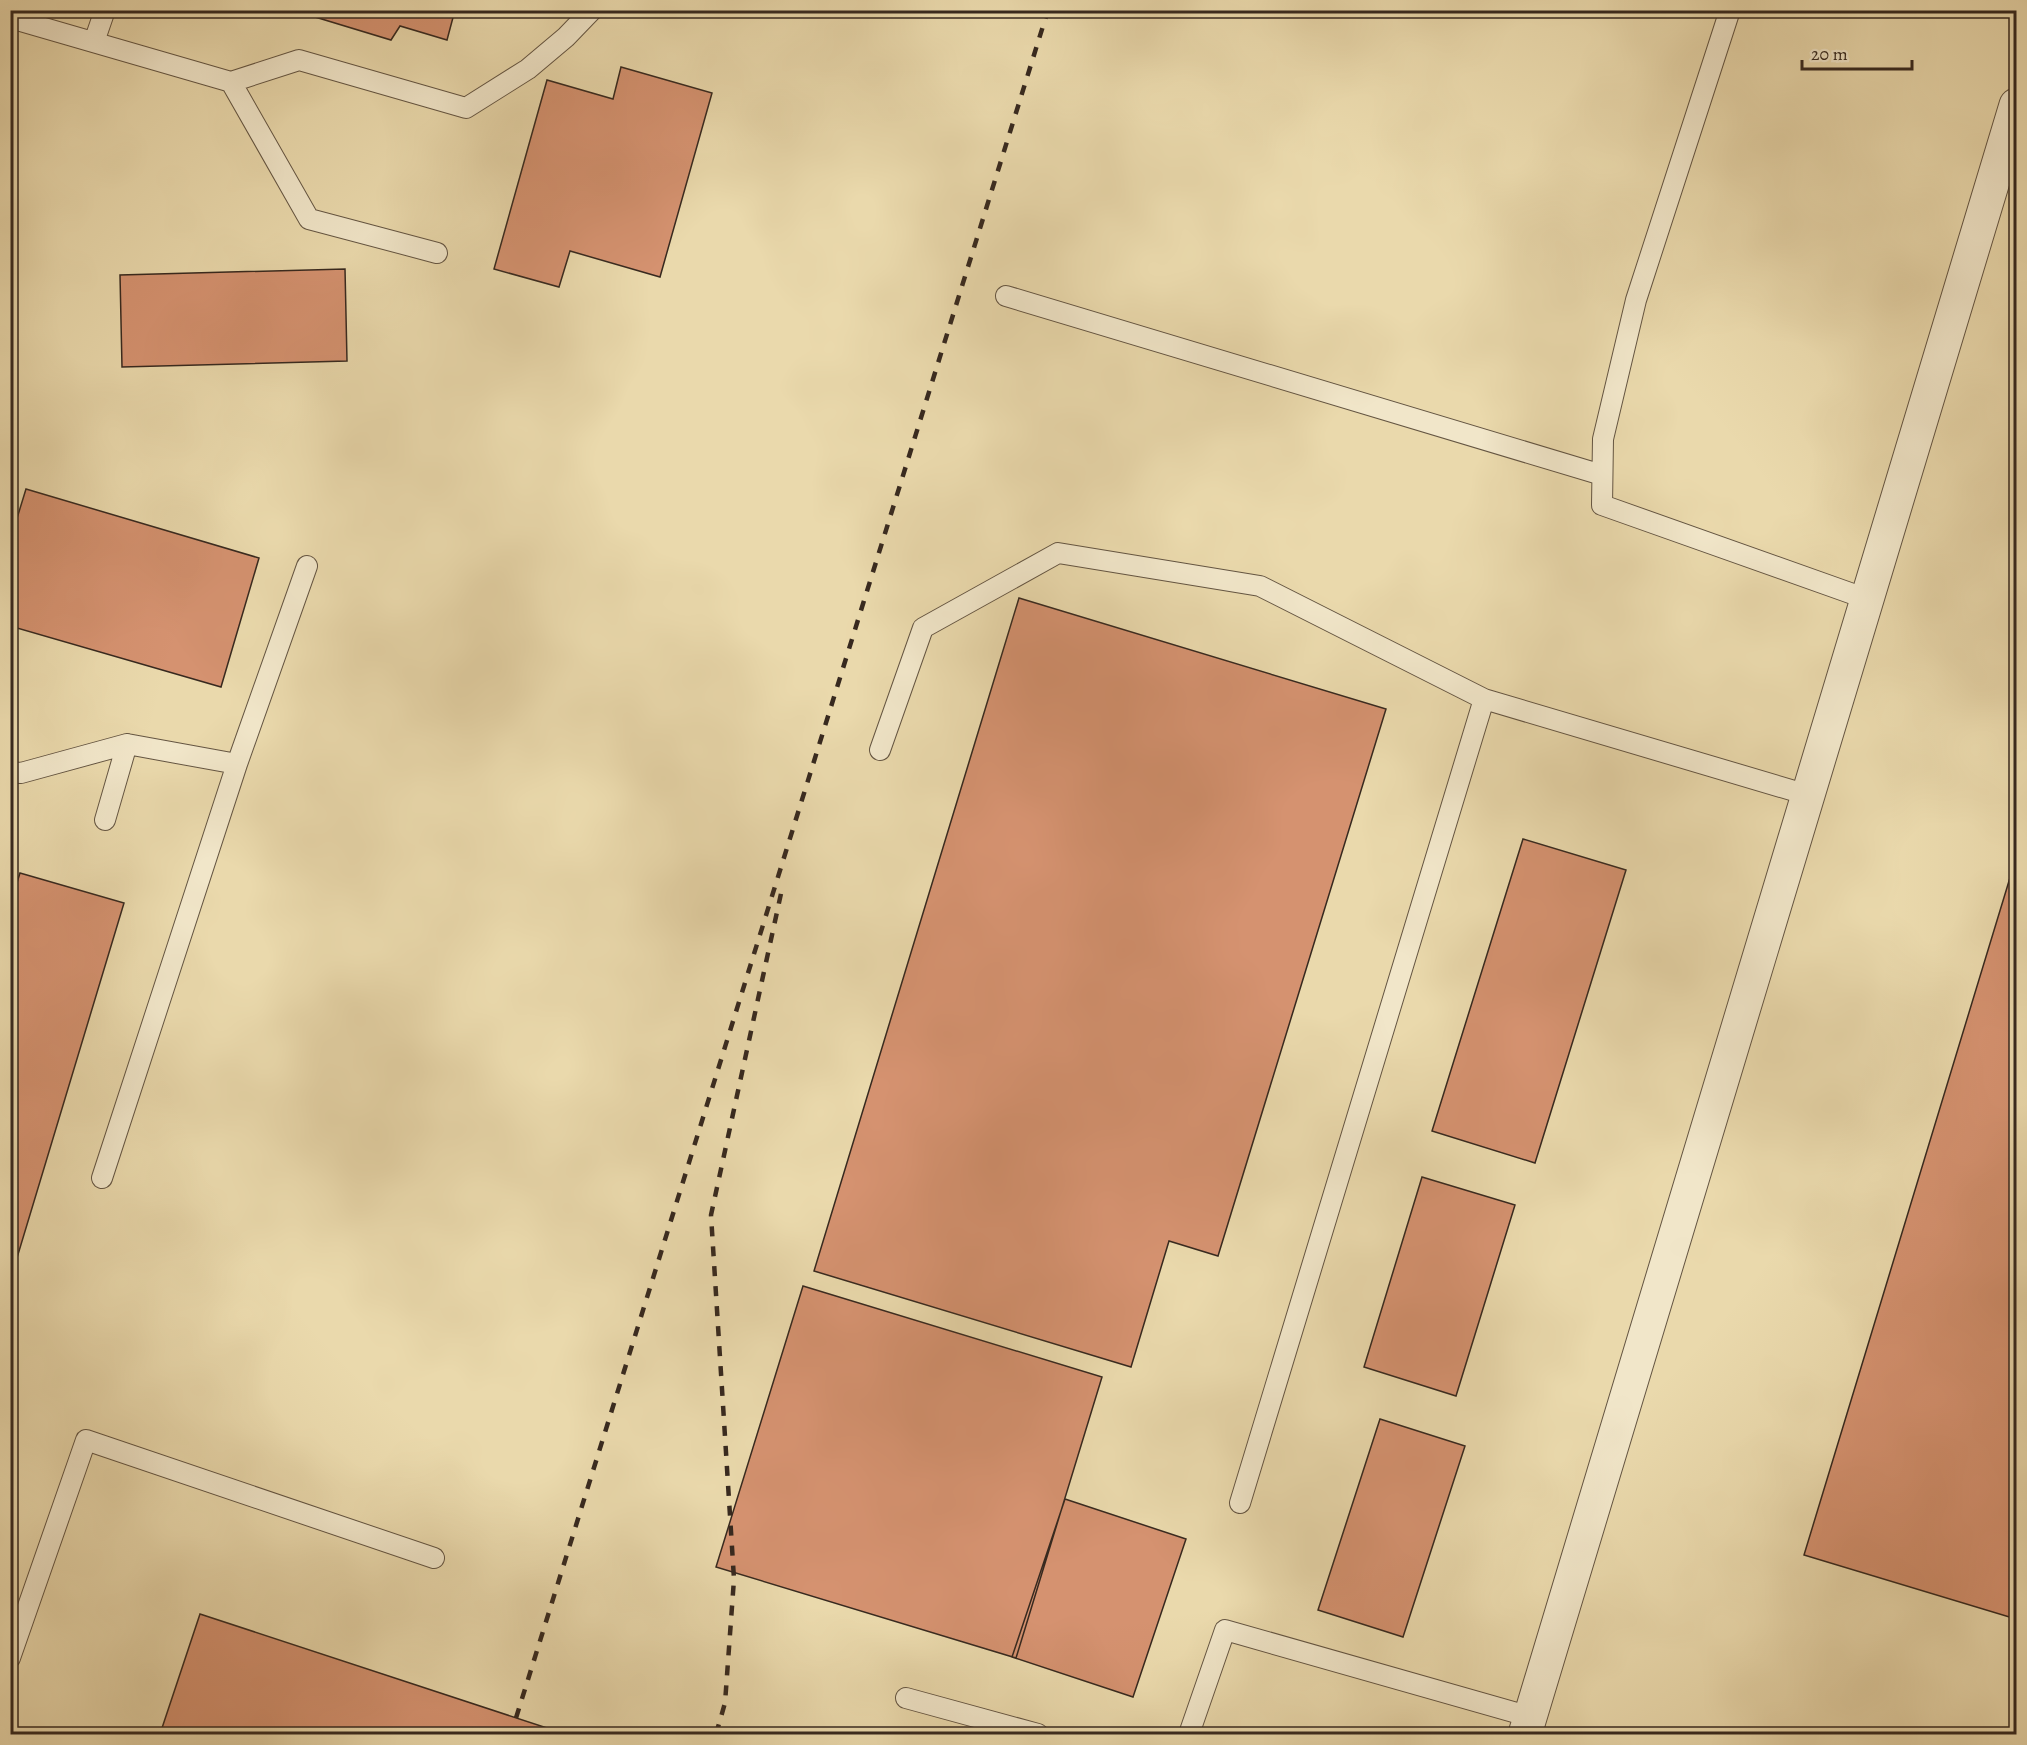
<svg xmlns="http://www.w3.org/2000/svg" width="2027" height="1745" font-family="Alegreya,serif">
<rect width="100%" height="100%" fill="#ead9ac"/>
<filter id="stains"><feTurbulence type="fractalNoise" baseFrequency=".00333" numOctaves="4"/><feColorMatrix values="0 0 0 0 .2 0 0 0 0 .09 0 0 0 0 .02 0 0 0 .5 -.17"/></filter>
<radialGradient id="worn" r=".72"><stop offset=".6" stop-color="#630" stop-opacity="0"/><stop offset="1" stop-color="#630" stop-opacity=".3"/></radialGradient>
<!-- building -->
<path fill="#d59270" stroke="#37291f" stroke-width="1.5" d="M292 10H455L447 40 400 26 391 40Z
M621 67 712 93 660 277 570 251 559 287 494 269 547 80 613 99Z
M345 269 347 361 122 367 120 275Z
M26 489 259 558 221 687 10 626V541Z
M1019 598 1386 709 1218 1256 1169 1241 1131 1367 814 1271Z
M1523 839 1626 870 1535 1163 1432 1131Z
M2016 858V1619L1804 1555Z
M20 873 124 903 10 1281V905Z
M1422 1177 1515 1205 1456 1396 1364 1367Z
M803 1286 1102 1377 1016 1658 716 1567Z
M1380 1419 1465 1446 1403 1637 1318 1610Z
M1065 1499 1186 1539 1133 1697 1012 1657Z
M200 1614 547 1728 545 1734H160Z"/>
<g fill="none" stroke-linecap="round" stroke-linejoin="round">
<defs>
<path id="lane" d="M1730 10 1636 300 1603 439 1602 505 1867 599
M10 18 231 82 309 219 437 253
M94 42 105 10
M231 82 299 60 466 108 528 69 566 37 592 10
M1006 296 1602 475
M880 750 923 628 1058 553 1260 586 1484 699
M237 764 307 566
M10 772 21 773 127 744 105 820
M102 1178 237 764 127 744
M1240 1503 1484 699 1808 795
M10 1658 86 1440 434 1558
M906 1698 1038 1734
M1189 1734 1225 1630 1531 1717"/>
<path id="street" d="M10 11 11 10
M1525 1734 2016 105"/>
</defs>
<!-- lane casing -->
<use href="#lane" stroke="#645542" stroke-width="22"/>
<!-- street casing -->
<use href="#street" stroke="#645542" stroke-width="35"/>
<!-- lane -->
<use href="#lane" stroke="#f1e6c9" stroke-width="20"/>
<!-- street -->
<use href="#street" stroke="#f1e6c9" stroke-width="33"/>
<!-- rail -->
<path stroke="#37291f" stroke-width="4.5" stroke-dasharray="10 10" stroke-linecap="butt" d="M516 1718 1048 10
M716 1734 725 1703 734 1579 711 1215 782 889"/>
</g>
<!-- margin -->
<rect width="2027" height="1745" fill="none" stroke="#ead9ac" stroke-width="36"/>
<rect x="12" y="12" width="2003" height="1721" fill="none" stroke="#37291f" stroke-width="3"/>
<rect x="18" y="18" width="1991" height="1709" fill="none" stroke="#37291f" stroke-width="1.5"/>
<!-- scale -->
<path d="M1802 60v9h110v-9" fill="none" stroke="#37291f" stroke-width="3"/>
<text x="1811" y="60" font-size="18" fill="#37291f" stroke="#f1e6c9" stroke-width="4.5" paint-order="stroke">20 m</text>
<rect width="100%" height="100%" filter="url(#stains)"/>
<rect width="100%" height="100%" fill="url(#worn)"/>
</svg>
